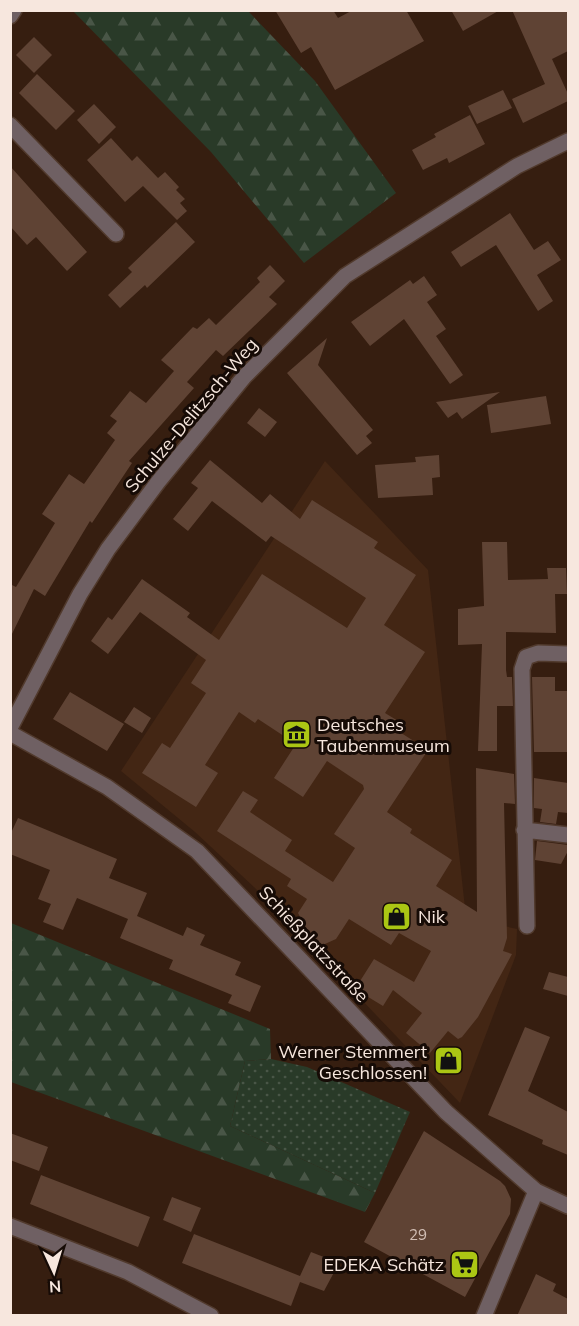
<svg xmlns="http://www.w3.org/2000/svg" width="579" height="1326" font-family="Mulish,sans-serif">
<defs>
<pattern id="green-dots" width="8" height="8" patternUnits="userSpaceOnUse" patternTransform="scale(1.5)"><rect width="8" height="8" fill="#293a28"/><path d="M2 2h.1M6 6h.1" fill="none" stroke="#495647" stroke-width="1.8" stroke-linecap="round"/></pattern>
<pattern id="forest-firs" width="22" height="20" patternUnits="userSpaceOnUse" patternTransform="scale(1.5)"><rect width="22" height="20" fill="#293a28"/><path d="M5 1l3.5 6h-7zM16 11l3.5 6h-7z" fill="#495647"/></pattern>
</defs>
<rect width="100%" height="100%" fill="#361e10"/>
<!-- built -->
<path fill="#432614" d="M325 461 428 570 466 917 517 929 516 955 460 1103 255 888 195 832 121 771Z"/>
<!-- green -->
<path fill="url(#green-dots)" d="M271 1059 307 1067 410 1112 375 1193 230 1126 245 1061Z"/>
<!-- forest -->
<path fill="url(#forest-firs)" d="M73 11H248L315 81 396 193 304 263 211 152Z
M11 923 270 1029 271 1059 245 1061 230 1126 375 1193 365 1212 11 1082Z"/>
<!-- building -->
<path fill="#5f4334" d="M275 10H333L338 18 353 10H406L424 41 335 90 311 47 301 53Z
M451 10H500L463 31Z
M512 10H568V51L552 59 568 94V101L523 123 512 99 545 84Z
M34 37 52 55 34 73 16 55Z
M37 74 75 111 56 130 19 93Z
M503 90 512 108 477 124 468 106Z
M94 104 116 127 99 144 77 120Z
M470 115 485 144 449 163 447 158 423 170 412 150 436 137 434 134Z
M111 138 132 161 137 156 158 178 165 172 179 187 176 190 185 199 180 203 187 211 177 220 143 186 125 202 87 160Z
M10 166 87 252 67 271 36 237 27 245 10 226Z
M510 213 534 250 548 241 561 260 537 275 553 301 538 311 496 245 461 267 451 252Z
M176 222 195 242 147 288 145 285 120 308 108 295 132 272 128 268Z
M270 265 285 281 269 297 277 304 223 356 216 350 187 382 194 388 129 461 132 463 92 523 90 521 45 596 34 589 10 638V584L16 587 55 523 42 514 69 474 84 484 115 440 107 433 117 421 110 416 130 391 146 403 174 371 161 360 193 327 197 329 209 318 216 325 260 282 257 278Z
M424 276 437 295 427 302 446 329 436 336 463 375 450 384 404 319 370 346 351 322 410 280 413 284Z
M327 338 318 365 373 430 366 436 372 443 357 455 287 373Z
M500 392 462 419 457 412 448 418 436 402Z
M546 396 551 424 491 433 487 405Z
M259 408 277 422 265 437 247 423Z
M439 455 440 477 432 478 433 495 378 498 375 465 416 462 415 457Z
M210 460 262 503 270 494 300 519 312 500 378 542 374 548 416 575 384 625 425 652 385 713 403 724 398 731 428 750 387 812 412 829 410 833 452 860 436 886 477 912 476 768 514 774 515 804 504 803 507 938 503 951 512 954 478 1017 462 1037 458 1039 448 1031 430 1053 406 1033 422 1013 393 990 383 1006 355 989 374 959 414 982 431 951 399 933 391 945 349 919 336 939 316 948 298 913 307 899 287 886 291 879 217 831 243 791 258 800 250 812 292 840 285 851 333 882 355 848 334 834 364 789 363 785 327 761 303 797 274 778 296 744 258 719 255 723 239 712 205 765 218 773 196 807 142 773 162 743 170 748 206 693 191 683 206 660 140 612 108 654 91 641 108 617 112 620 142 579 190 613 187 617 219 640 262 574 347 628 366 598 271 536 266 542 212 501 188 531 173 519 198 488 191 483Z
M482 542H507L508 580 548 579 547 568H566L567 594H555L556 633 506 632V670L507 677H512L513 706H497V751H478L482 644 458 645V609L484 606Z
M532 677H555V691H568V752H534Z
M70 692 124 724 107 751 53 719Z
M134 707 151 718 142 733 124 722Z
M534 778 568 783V813L558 812 556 824 540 822 542 809 534 808Z
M18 818 117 859 109 878 147 893 137 916 183 936 187 927 205 935 200 945 241 962 235 975 261 986 250 1012 228 1003 232 995 169 969 173 960 120 938 128 919 77 898 63 930 43 922 51 904 38 899 50 870 10 854V835Z
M537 841 568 845V851L561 864 535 860Z
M549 972 568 977V996L543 989Z
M525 1027 550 1037 528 1091 568 1112V1155L542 1144 543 1140 488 1115Z
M424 1131 500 1181 505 1186 511 1199 510 1214 465 1297 364 1242Z
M10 1133 48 1147 39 1171 10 1160Z
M41 1175 150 1217 138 1247 30 1204Z
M172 1197 201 1208 191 1232 163 1220Z
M194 1234 300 1276 311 1252 339 1263 324 1291 300 1282 291 1306 182 1263Z
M536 1274 556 1284 553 1291 568 1299V1316H517Z"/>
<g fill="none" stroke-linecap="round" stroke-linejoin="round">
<defs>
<path id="minor" d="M10 16 14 10
M10 125 116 234
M10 728 80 594 108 549 158 482 244 377 345 276 517 166 568 141
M10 733 107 787 197 851 446 1112 536 1191 568 1206
M524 830 568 835
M527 926 522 669 526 657 538 653 568 654
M10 1226 128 1272 211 1316
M484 1316 536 1191"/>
</defs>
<!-- minor casing -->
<use href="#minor" stroke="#513a2d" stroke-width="18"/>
<!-- minor -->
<use href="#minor" stroke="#6f6063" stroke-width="15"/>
</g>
<!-- icons -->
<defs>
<symbol id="museum-square" viewBox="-11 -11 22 22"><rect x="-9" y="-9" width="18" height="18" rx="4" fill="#abc614" stroke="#160b06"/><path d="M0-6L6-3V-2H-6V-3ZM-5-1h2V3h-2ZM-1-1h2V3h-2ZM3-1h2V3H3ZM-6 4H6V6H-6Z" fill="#111"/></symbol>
<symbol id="shop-square" viewBox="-11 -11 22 22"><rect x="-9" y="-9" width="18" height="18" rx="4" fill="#abc614" stroke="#160b06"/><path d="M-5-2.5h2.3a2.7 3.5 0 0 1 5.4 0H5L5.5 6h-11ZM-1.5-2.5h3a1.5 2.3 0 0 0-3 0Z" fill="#111"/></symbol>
<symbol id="supermarket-square" viewBox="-11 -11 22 22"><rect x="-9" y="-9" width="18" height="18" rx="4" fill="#abc614" stroke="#160b06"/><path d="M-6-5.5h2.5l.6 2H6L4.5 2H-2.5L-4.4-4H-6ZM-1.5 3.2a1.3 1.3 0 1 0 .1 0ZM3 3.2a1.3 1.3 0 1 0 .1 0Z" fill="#111"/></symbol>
</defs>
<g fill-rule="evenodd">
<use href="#museum-square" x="280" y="718" width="33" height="33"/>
<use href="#shop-square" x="380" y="900" width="33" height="33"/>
<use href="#shop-square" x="432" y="1044" width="33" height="33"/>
<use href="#supermarket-square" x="448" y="1248" width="33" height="33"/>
</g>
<g text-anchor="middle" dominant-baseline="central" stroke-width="6" stroke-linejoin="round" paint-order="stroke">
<!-- number labels -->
<g font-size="15" fill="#d1beb4">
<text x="418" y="1234">29</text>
</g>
<!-- street labels -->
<g font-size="18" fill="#f7e7de" stroke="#160b06">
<text transform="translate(191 415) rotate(-50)">Schulze-Delitzsch-Weg</text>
<text transform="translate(314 944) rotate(47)">Schießplatzstraße</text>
</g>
<!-- poi labels -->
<g font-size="18" fill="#f7e7de" stroke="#160b06" text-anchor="start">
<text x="317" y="724">Deutsches<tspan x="317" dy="21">Taubenmuseum</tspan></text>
<text x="418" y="916">Nik</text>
<text x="427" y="1051" text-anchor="end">Werner Stemmert<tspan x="427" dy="21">Geschlossen!</tspan></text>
<text x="444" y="1264" text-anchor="end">EDEKA Schätz</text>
</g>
</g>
<!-- border -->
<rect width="579" height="1326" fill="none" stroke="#f7e7de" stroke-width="24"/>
<!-- north arrow -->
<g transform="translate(54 1272) rotate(176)" stroke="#160b06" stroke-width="4.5" paint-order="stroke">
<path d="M0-4.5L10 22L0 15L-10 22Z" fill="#f7e7de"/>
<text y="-9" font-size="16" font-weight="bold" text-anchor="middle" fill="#f7e7de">N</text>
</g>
</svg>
